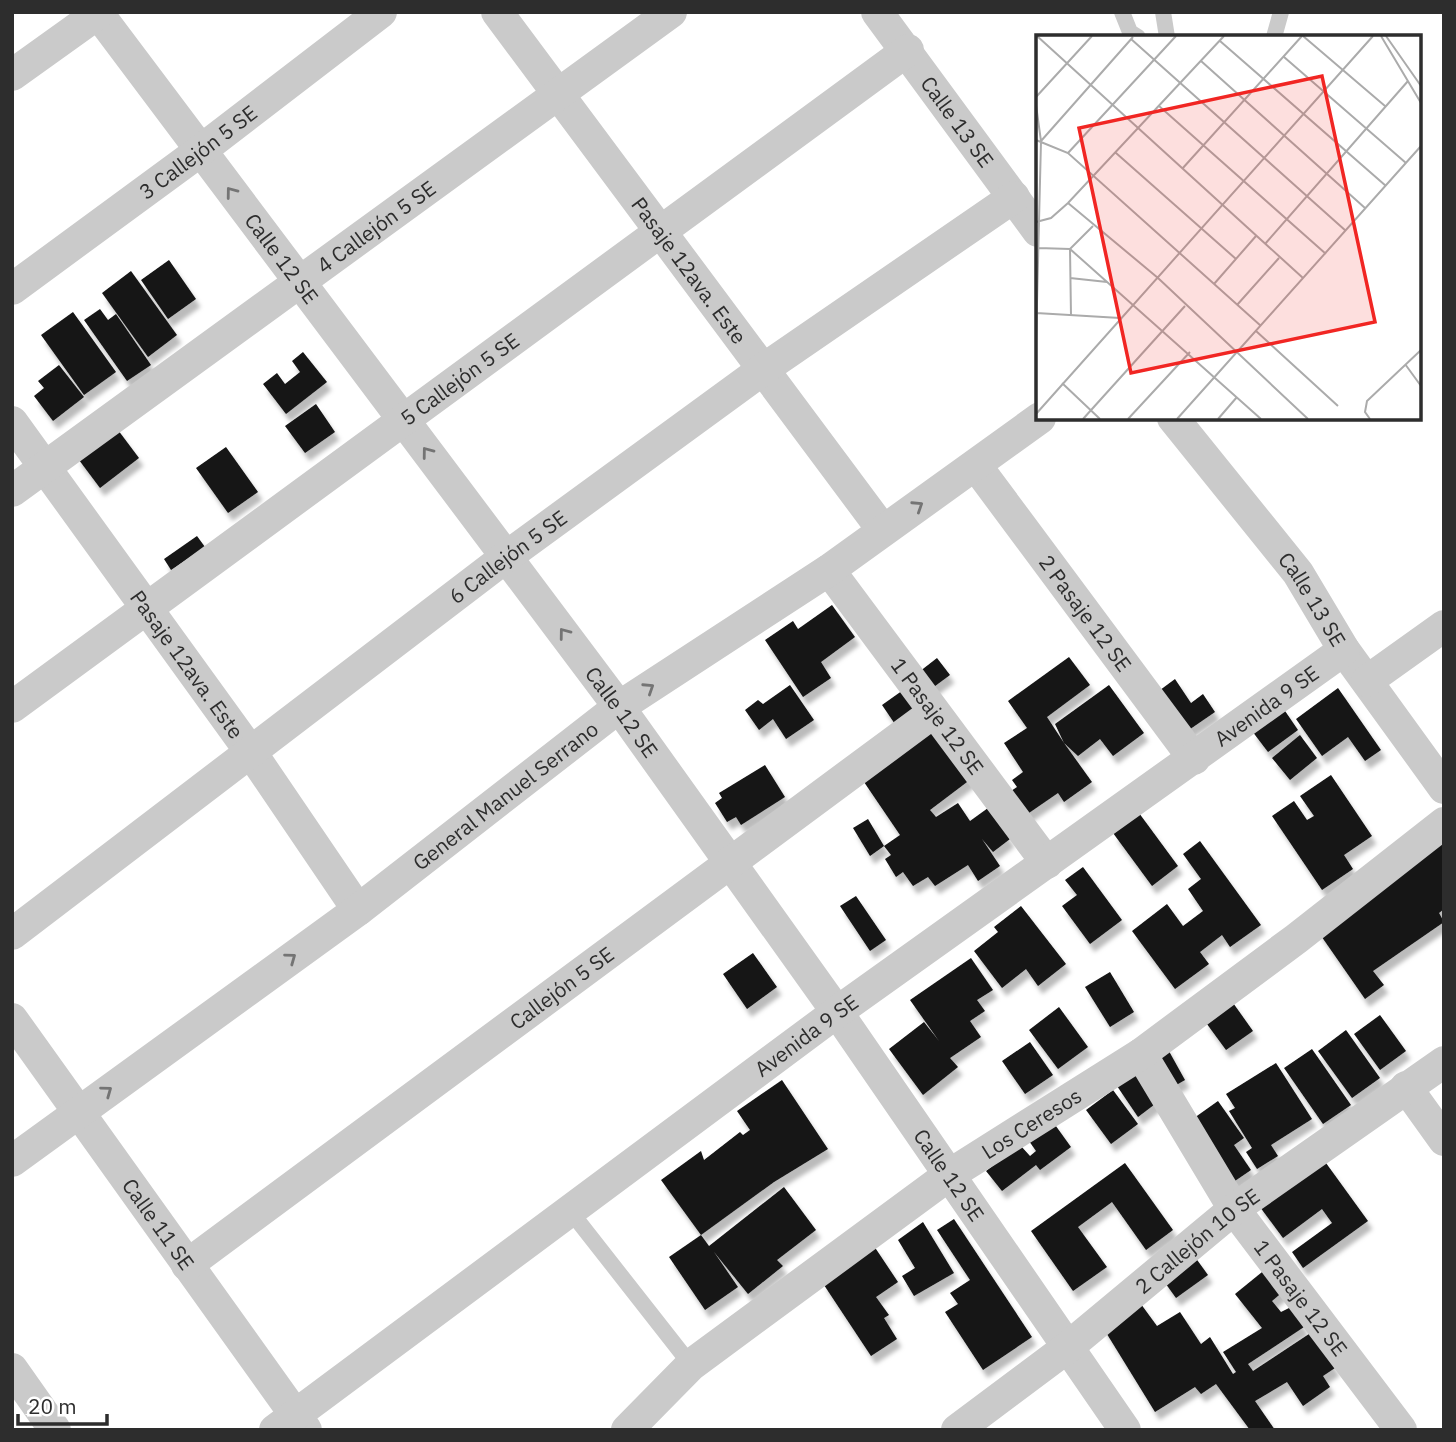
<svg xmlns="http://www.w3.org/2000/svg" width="1456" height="1442" font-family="'IBM Plex Sans',sans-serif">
<defs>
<filter id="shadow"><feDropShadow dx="4.5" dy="8" stdDeviation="2" flood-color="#0004"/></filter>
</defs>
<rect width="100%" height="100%" fill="#fff"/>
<!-- building -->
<path fill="#141414" filter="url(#shadow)" d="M169 260 196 299 168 319 141 280Z
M131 271 177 335 148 357 102 293Z
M100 309 108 320 116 314 151 365 127 381 84 320Z
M73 312 116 372 84 395 41 335Z
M303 352 327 382 286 414 263 384 277 373 285 384 300 372 292 361Z
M59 365 84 397 53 421 34 396 44 388 38 381Z
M316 404 335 432 305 453 285 426Z
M115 426 139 458 100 488 76 456Z
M226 447 258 492 228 513 196 468Z
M197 536 205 547 171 570 164 559Z
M832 605 855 637 821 662 831 678 803 697 765 640 793 621 798 629Z
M1069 657 1090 685 1047 717 1064 743 1055 724 1109 685 1144 733 1113 756 1100 739 1078 756 1064 743 1092 782 1064 802 1058 793 1026 815 1011 791 1017 787 1012 780 1023 772 1004 743 1027 728 1008 701Z
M937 658 950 675 931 689 919 672Z
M1175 679 1191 703 1203 694 1215 712 1180 736 1152 696Z
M790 685 814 720 786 739 773 719 759 730 745 710 758 700 763 704Z
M906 688 921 709 897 727 882 705Z
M1338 688 1381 750 1365 761 1348 737 1322 756 1296 719Z
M1283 708 1298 730 1268 752 1252 731Z
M932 729 971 779 930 810 936 817 958 803 970 821 988 808 1010 839 993 852 982 839 1000 866 978 881 968 865 935 886 928 877 913 886 903 872 896 877 885 859 891 855 884 846 900 835 864 782Z
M1300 735 1317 758 1290 780 1272 758Z
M765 765 785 797 741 825 736 817 727 822 715 803 722 798 719 793Z
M1331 775 1372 836 1344 855 1353 869 1322 890 1272 816 1294 801 1307 820 1314 816 1300 796Z
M1139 813 1178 866 1152 886 1113 833Z
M868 819 884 846 870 856 853 828Z
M1438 837 1444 845V909L1439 913 1444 922 1373 971 1384 985 1365 999 1317 930Z
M1200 841 1261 925 1230 947 1222 935 1200 952 1209 964 1175 989 1132 931 1167 904 1183 926 1203 911 1188 889 1201 879 1183 854Z
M1083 867 1122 920 1090 944 1062 906 1077 895 1065 880Z
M856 896 886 940 870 951 840 906Z
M1021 906 1066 964 1038 986 1026 969 1002 988 974 951 998 932 994 927Z
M753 953 777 987 747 1009 723 974Z
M971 958 993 990 977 1000 985 1011 970 1021 981 1037 950 1058 958 1067 923 1095 889 1049 924 1022 939 1041 910 1000Z
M1110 972 1134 1012 1110 1027 1085 987Z
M1231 1000 1253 1031 1226 1050 1204 1020Z
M1059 1007 1088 1047 1058 1069 1029 1030Z
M1380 1015 1406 1051 1380 1070 1354 1034Z
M1346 1030 1380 1078 1352 1098 1318 1051Z
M1030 1042 1053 1075 1025 1094 1002 1061Z
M1165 1044 1185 1080 1171 1088 1144 1057Z
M1312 1049 1351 1105 1323 1124 1284 1068Z
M1276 1063 1312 1119 1271 1145 1278 1156 1257 1169 1246 1152 1252 1148 1229 1111 1235 1108 1226 1094Z
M1142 1068 1163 1098 1138 1117 1117 1086Z
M782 1080 828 1149 774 1182 701 1235 661 1180 701 1151 704 1160 740 1132 743 1135 750 1130 737 1111Z
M1113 1090 1138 1124 1111 1144 1086 1110Z
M1218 1101 1244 1138 1234 1145 1251 1170 1229 1185 1187 1123Z
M1053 1122 1071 1147 1040 1170 1036 1165 1002 1191 986 1171 1020 1145 1030 1156 1036 1151 1029 1141Z
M1125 1163 1173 1230 1146 1250 1112 1202 1078 1227 1107 1267 1073 1291 1031 1231Z
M1326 1163 1368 1221 1303 1268 1292 1252 1332 1223 1322 1209 1283 1238 1257 1203Z
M784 1187 816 1230 777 1260 783 1266 748 1294 714 1252 738 1287 705 1310 669 1257 701 1235 709 1246Z
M954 1219 1032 1337 983 1370 945 1312 958 1304 950 1293 970 1280 937 1230Z
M923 1222 954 1273 914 1296 902 1276 915 1268 898 1240Z
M874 1246 898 1282 876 1297 889 1315 884 1318 897 1339 871 1356 822 1282Z
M1195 1257 1208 1275 1176 1298 1163 1280Z
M1267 1268 1285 1290 1272 1301 1281 1312 1291 1307 1304 1327 1248 1364 1253 1371 1312 1332 1335 1368 1323 1376 1330 1387 1303 1406 1287 1382 1255 1401 1275 1430H1250L1216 1384 1201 1394 1195 1387 1155 1412 1102 1326 1138 1300 1157 1326 1180 1312 1201 1344 1210 1337 1233 1374 1236 1372 1223 1352 1262 1328 1235 1294Z"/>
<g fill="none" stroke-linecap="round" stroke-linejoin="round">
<!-- lane -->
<path stroke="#cacaca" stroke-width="16" d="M1122 12 1130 32 1138 37
M1163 12 1167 37
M1274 37 1281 12
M571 1212 691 1365"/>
<!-- street -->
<g stroke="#cacaca" stroke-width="32">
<path id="s1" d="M97 12 619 707 837 1012 1125 1430"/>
<path id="s2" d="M497 12 882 529"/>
<path id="s3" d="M877 12 1038 231"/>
<path d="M12 75 100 12"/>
<path id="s4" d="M12 289 200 151 381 12"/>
<path id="s5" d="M1173 418 1298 573 1344 650 1444 788"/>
<path id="s6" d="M12 422 250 751 358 910"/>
<path id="s7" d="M977 467 1194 759"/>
<path id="s8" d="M12 491 671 12"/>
<path id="s9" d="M829 570 1047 863"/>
<path d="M1367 681 1444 626"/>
<path id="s10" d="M12 707 908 50"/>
<path id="s11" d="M12 934 506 557 765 368 1014 197"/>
<path id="s12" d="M12 1019 306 1430"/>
<path id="s13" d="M1141 1054 1234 1209 1401 1430"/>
<path d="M1406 1087 1444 1140"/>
<path id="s14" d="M12 1161 358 910 619 707 829 570 1040 418"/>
<path id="s15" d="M187 1265 934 712"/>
<path d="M12 1369 55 1430"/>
<path id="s16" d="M275 1430 837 1012 1344 650"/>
<path id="s17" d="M627 1430 691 1365 949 1175 1141 1054 1296 939 1444 823"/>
<path id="s18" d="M957 1430 1068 1347 1234 1209 1444 1062"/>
</g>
</g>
<!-- one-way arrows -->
<defs><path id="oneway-chevron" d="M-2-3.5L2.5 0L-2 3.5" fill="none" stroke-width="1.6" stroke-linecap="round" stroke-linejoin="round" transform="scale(1.75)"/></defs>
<g stroke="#747474">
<use href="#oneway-chevron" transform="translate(231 192) rotate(-127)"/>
<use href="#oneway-chevron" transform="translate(427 452) rotate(-127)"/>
<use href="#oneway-chevron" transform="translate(918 506) rotate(-33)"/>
<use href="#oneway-chevron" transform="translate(564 633) rotate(-127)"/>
<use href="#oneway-chevron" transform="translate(649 688) rotate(-33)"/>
<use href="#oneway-chevron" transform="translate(291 958) rotate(-36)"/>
<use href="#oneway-chevron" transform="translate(107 1091) rotate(-36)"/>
</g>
<g text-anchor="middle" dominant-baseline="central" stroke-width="7" stroke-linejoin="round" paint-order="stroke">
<!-- street labels -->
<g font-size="21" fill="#2d2d2d" stroke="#fff">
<text stroke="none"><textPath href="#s3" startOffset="136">Calle 13 SE</textPath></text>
<text stroke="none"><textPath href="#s4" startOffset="231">3 Callejón 5 SE</textPath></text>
<text stroke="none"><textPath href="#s8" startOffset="450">4 Callejón 5 SE</textPath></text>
<text stroke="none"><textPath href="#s1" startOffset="308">Calle 12 SE</textPath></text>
<text stroke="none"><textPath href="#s2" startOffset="322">Pasaje 12ava. Este</textPath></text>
<text stroke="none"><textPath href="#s10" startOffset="555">5 Callejón 5 SE</textPath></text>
<text stroke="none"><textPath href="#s11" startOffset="623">6 Callejón 5 SE</textPath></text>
<text stroke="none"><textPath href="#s5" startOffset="229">Calle 13 SE</textPath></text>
<text stroke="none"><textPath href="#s7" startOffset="182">2 Pasaje 12 SE</textPath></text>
<text stroke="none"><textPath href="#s6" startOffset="299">Pasaje 12ava. Este</textPath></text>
<text stroke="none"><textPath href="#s16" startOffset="1228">Avenida 9 SE</textPath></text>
<text stroke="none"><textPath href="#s1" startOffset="875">Calle 12 SE</textPath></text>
<text stroke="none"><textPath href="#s9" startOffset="182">1 Pasaje 12 SE</textPath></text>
<text stroke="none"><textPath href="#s14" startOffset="614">General Manuel Serrano</textPath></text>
<text stroke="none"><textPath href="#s15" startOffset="466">Callejón 5 SE</textPath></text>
<text stroke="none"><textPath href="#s16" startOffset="662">Avenida 9 SE</textPath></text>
<text stroke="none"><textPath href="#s17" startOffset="509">Los Ceresos</textPath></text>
<text stroke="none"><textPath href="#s1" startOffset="1442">Calle 12 SE</textPath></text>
<text stroke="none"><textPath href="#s12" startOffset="252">Calle 11 SE</textPath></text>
<text stroke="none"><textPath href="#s18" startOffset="306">2 Callejón 10 SE</textPath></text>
<text stroke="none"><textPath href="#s13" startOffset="292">1 Pasaje 12 SE</textPath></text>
</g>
</g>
<!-- overview -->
<g transform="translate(1036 35)">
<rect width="385" height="385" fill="#fff"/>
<path fill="none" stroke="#ababab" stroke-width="2" d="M1 1 267 243M267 1 349 71M345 1 385 68M350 1 385 51M95 4 310 196M184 6 350 151M248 22 370 128M165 26 329 173M0 62 56 1M0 70 5 106 0 308M123 71 290 219M0 105 32 118 225 291M5 106 97 2M32 118 140 1M80 118 200 224M146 134 266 1M32 168 122 243 272 384M0 187 15 183 32 168 188 1M229 209 372 46M2 213 34 214 57 191M34 214 225 384M34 214 35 281M34 243 71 247M178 249 220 201M201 270 243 223M0 278 84 283M220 296 302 371M369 329 385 351M26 348 64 384M0 379 337 1M47 384 149 271M92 384 154 317M141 384 385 111M182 384 201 362M334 384 329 377 331 366 385 315"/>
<path fill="#f12623" fill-opacity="0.15" stroke="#f12623" stroke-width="3.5" d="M286 41 339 287 95 338 43 93Z"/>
<rect width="385" height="385" fill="none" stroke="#2d2d2d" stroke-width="3.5"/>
</g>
<!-- border -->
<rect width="1456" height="1442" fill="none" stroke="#2d2d2d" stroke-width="28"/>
<!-- scale -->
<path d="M18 1414v10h89v-10" fill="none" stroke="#2d2d2d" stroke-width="3.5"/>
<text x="28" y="1414" font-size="21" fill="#2d2d2d" stroke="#ffffff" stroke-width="5" paint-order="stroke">20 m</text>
</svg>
